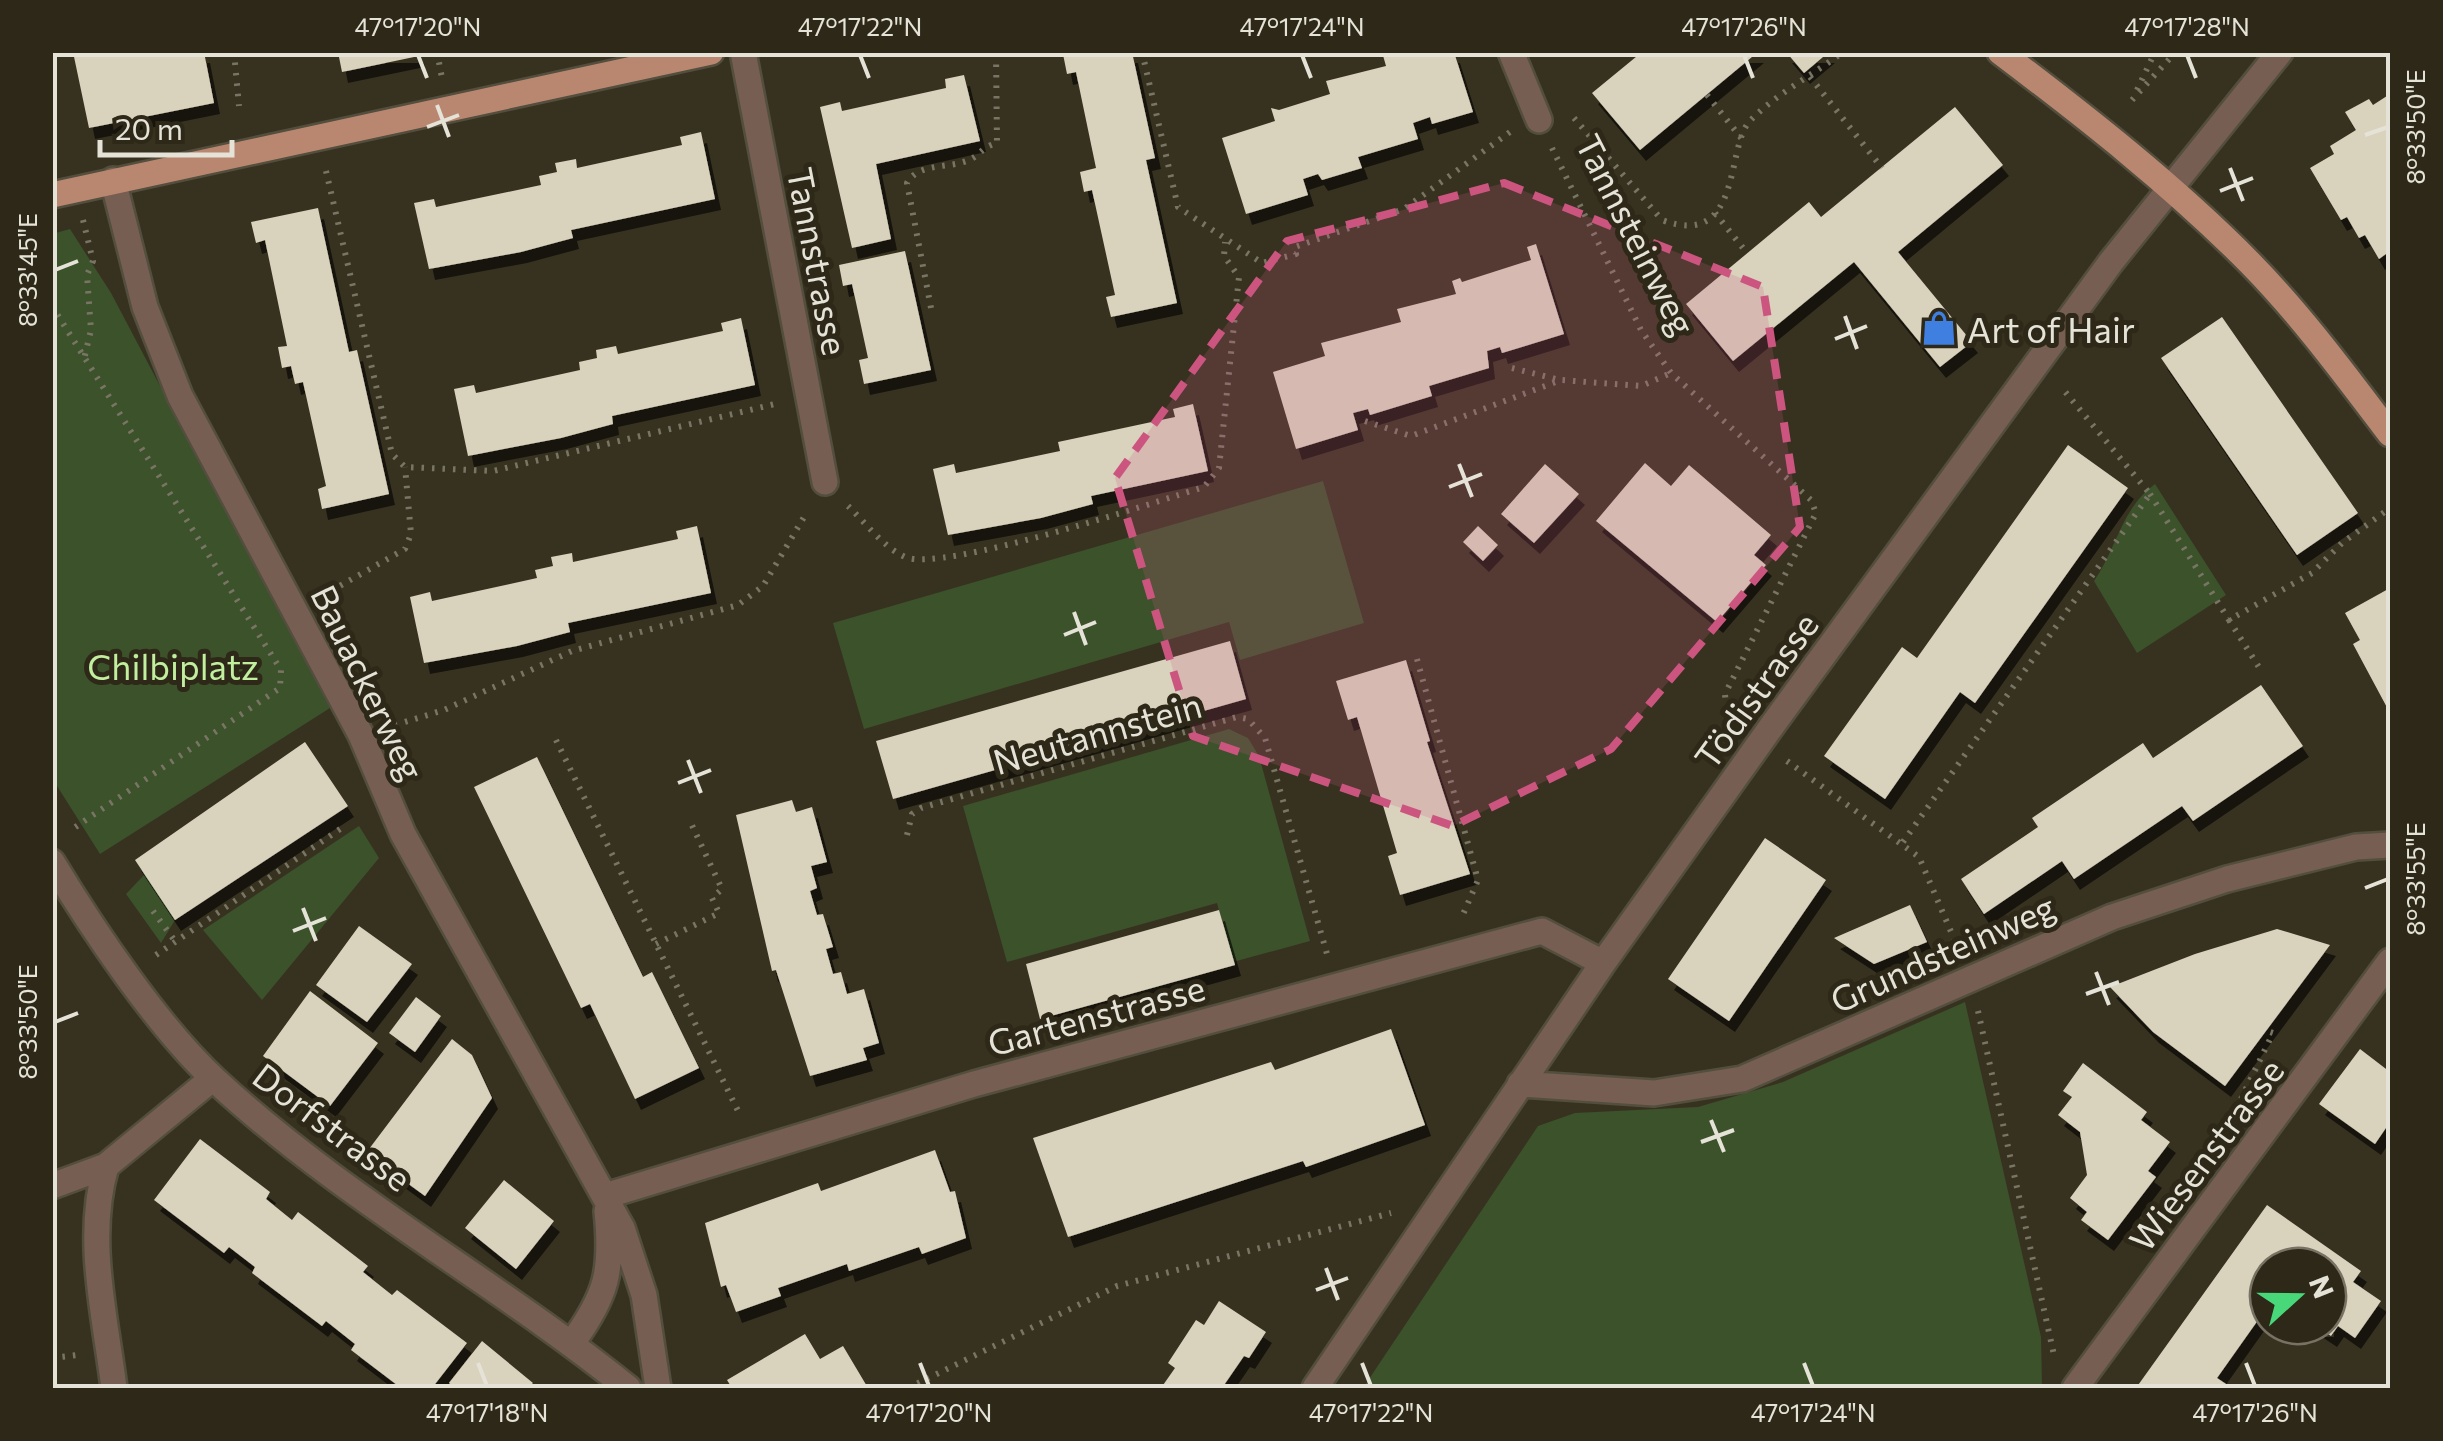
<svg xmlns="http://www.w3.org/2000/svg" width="2443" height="1441" font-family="Commissioner,sans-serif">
<defs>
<filter id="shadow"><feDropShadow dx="6" dy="11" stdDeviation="0" flood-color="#0009"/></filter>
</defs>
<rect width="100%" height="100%" fill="#373220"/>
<!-- green -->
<path fill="#3c522b" d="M70 229 111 293 330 708 100 854 52 778V234Z
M1323 481 1364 623 1240 660 1229 622 864 729 833 623Z
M2155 484 2226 595 2137 653 2094 581C2117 548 2121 509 2155 484Z
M1229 729 1248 738 1259 756 1310 941 1233 962 1217 903 1007 962 963 806Z
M359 826 379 858 262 1000 203 930Z
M145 874 175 920 161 943 126 894Z
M1965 1002 2041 1337 2042 1388H1363L1538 1126 1575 1113 1698 1107 1783 1082Z"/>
<!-- building -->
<path fill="#d9d2bd" filter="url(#shadow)" d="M73 52H204L214 103 89 128Z
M338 52H418L419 56 342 72Z
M1132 52 1155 158 1146 160 1177 303 1111 317 1106 297 1115 295 1092 190 1084 192 1080 172 1096 168 1076 72 1067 74 1063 54Z
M1382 52H1454L1473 112 1432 124 1430 117 1413 123 1418 139 1358 157 1362 168 1322 180 1318 174 1303 179 1308 195 1246 214 1222 138 1275 121 1271 108 1279 110 1330 94 1326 81 1386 66Z
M1642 52H1758L1640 150 1592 93Z
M1786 52H1829L1804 73Z
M964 75 980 141 876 164 891 239 852 248 820 107 840 102 842 111 946 88 945 79Z
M2390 94V251L2379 259 2365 235 2359 238 2347 217 2341 220 2310 168 2334 154 2330 146 2356 130 2345 112 2369 99 2373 105Z
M1955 107 2003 165 1898 252 1972 342 1940 367 1854 262 1733 361 1686 304 1809 202 1821 217Z
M701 132 715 199 571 230 573 238 521 252 429 269 414 203 434 199 436 207 541 185 539 176 557 172 555 163 576 159 577 168 682 145 680 137Z
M318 208 349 352 357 350 389 494 322 509 318 489 326 486 303 382 295 384 291 366 282 368 278 347 287 346 265 240 256 243 251 222Z
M1536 244 1564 334 1502 353 1500 347 1487 351 1489 368 1429 386 1432 396 1370 415 1368 409 1353 413 1358 430 1296 449 1273 372 1325 356 1321 343 1401 322 1397 309 1456 294 1452 281 1460 278 1462 282 1531 260 1527 247Z
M905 251 931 370 864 384 859 360 868 358 852 284 843 286 839 265Z
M2222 317 2358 513 2297 555 2161 358Z
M741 318 755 385 612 416 613 424 561 438 468 456 454 389 474 385 476 393 580 370 579 362 597 358 596 350 616 346 618 354 723 331 721 323Z
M1193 404 1208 471 1091 496 1093 504 1041 518 948 535 933 469 954 464 956 473 1060 451 1058 442 1175 417 1173 409Z
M2068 445 2128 488 1975 703 1960 692 1885 799 1824 756 1902 647 1917 658Z
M1645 463 1671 486 1689 465 1771 535 1754 555 1766 565 1717 622 1596 521Z
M1545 464 1579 494 1534 543 1501 514Z
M697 526 711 593 568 623 570 632 517 646 424 663 410 597 430 592 432 601 537 578 535 570 553 566 551 557 572 553 573 562 678 539 676 531Z
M1478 526 1498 545 1483 561 1463 542Z
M2390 588V713L2353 644 2360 640 2345 613Z
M1230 641 1246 699 893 799 876 741Z
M1406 660 1430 741 1427 742 1470 874 1400 895 1388 856 1397 853 1357 717 1348 720 1336 681Z
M2261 685 2303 746 2193 821 2182 806 2074 879 2062 861 1984 914 1961 879 2038 827 2032 818 2143 743 2153 758Z
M305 742 348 806 175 920 135 860Z
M537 757 643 977 652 972 699 1068 635 1099 590 1004 581 1008 474 787Z
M792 800 796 812 812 807 827 862 811 866 817 888 810 891 817 915 823 914 833 947 826 949 833 974 841 972 847 994 864 989 879 1043 863 1048 867 1060 810 1076 776 970 772 971 736 815Z
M1765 838 1826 880 1729 1021 1668 979Z
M1910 905 1927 942 1874 964 1834 938Z
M1219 910 1235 965 1040 1019 1026 964Z
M359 926 412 964 367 1022 316 985Z
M2277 929 2330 945 2225 1086 2153 1032 2110 987 2195 954Z
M310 991 378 1043 330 1106 263 1056Z
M416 997 441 1016 415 1052 389 1033Z
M1391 1029 1425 1125 1306 1167 1303 1161 1068 1237 1033 1138 1271 1062 1275 1070Z
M452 1039 472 1055 492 1098 425 1196 366 1153Z
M2360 1049 2390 1072V1122L2375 1144 2319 1104Z
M2083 1063 2147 1112 2141 1120 2170 1142 2148 1171 2156 1177 2108 1240 2081 1220 2087 1212 2070 1198 2087 1175 2080 1132 2058 1115 2072 1097 2063 1091Z
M200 1139 270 1192 266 1199 292 1220 298 1212 368 1266 363 1272 392 1295 397 1290 467 1343 432 1388H401L351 1350 355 1344 326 1321 322 1326 252 1273 255 1267 229 1247 224 1253 154 1200Z
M935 1150 950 1192 955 1191 966 1238 922 1254 919 1247 849 1271 847 1264 778 1288 781 1296 736 1312 726 1285 721 1287 705 1223 818 1183 821 1191Z
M504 1180 554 1221 516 1269 465 1228Z
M2267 1205 2361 1271 2353 1282 2381 1301 2355 1338 2338 1326 2331 1336 2316 1326H2328V1266H2268V1306L2217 1378 2232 1388H2136Z
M1219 1301 1266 1332 1249 1358 1244 1356 1222 1388H1161L1175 1368 1168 1363 1196 1320 1204 1325Z
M805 1334 820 1359 843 1346 868 1388H732L727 1380Z
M482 1341 533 1383 528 1388H456L449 1383Z"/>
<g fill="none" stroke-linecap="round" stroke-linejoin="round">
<defs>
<path id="minor" d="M743 52 825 482
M1511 52 1539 120
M113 180 145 307 180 396 361 735 403 834 622 1228 644 1295 658 1388
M52 862C93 930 158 1027 215 1080 341 1197 495 1281 628 1388
M1520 1084 1654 1093 1742 1079 2112 917 2227 879 2356 847 2390 845
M106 1166C85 1238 105 1315 114 1388
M52 1186 106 1166 213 1078
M605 1196 974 1084 1542 931 1603 963
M572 1343C607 1295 613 1271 607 1211
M1315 1388 1603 963 1774 723 2111 262 2280 52
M2075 1388 2390 961"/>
<path id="major" d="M2000 52C2086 117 2174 186 2250 263 2302 316 2346 376 2390 434
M52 195 711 52"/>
</defs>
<!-- minor casing -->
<use href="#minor" stroke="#534e3d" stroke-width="30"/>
<!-- major casing -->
<use href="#major" stroke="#534e3d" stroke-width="30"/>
<!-- path -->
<path stroke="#797565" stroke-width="6" stroke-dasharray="2.5 8" stroke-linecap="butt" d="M234 52 239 106
M437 52 442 78
M1142 52 1178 207 1262 263 1296 254 1295 247 1404 209 1510 132
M1810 77 1882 168
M2137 90 2155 52
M1707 95 1742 139
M2132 100 2172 56
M1574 118 1662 220C1742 250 1726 148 1749 122 1774 95 1813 75 1843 52
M1552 148 1641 330 1671 373 1811 500 1816 513 1725 694 1726 707 1732 709 1742 703
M326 171 392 454 405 467 493 471 775 404
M1715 213 1747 253
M83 220 93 261 87 275 91 330 84 359
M52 306 281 670 280 688 71 830
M931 308 907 183C919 162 949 169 969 160 982 154 980 148 997 143L996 52
M1512 368 1560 380
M1365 421 1411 436 1561 380 1641 386 1671 373
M2150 494 2229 620 2312 573 2342 543 2390 508
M848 506C865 522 883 547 905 557 942 573 1155 502 1204 487L1219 468 1239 277 1224 256 1225 242
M322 596 405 549 411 534 405 467
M2229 620 2262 672
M1417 659 1478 880 1461 919
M395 725 444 710 572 651 738 605 763 586 807 512
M556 740 741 1117
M1787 761 1919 857 1958 948
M907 835 912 814 921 808 1237 717 1248 719 1265 738 1327 954
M1903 842 2150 494 2062 388
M153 911 175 941
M656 944 719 913 712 898 722 889 690 821
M156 955 343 827
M1978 1011 2054 1355
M2241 1099 2273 1033 2267 1031
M52 1358 78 1355
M908 1388 1117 1286 1391 1213"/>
<!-- minor -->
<use href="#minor" stroke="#765e52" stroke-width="25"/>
<!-- major -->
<use href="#major" stroke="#b9876f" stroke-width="25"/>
</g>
<!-- marked area -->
<path fill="#cc5580" fill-opacity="0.2" stroke="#cc5580" stroke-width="8" stroke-dasharray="20 12" stroke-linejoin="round" d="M1504 183 1763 287 1800 527 1611 749 1453 826 1193 736 1115 478 1287 241Z"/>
<!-- ticks -->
<path fill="none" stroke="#e5e2d7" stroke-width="4" d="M418 55 427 78M860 55 869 78M1302 55 1311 78M1744 55 1753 78M2187 55 2196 78M437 105 449 137M427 127 459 115M2365 135 2388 127M2230 168 2243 201M2220 191 2253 178M55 270 78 261M1845 316 1857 349M1835 339 1867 326M1459 464 1472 497M1449 487 1482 474M1074 612 1086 645M1064 635 1096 622M688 760 701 793M678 783 711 770M2365 888 2388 879M303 908 316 941M293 931 326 918M2096 972 2109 1005M2086 994 2119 982M55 1022 78 1013M1711 1120 1724 1152M1701 1142 1734 1130M1326 1268 1338 1300M1316 1290 1348 1278M478 1363 487 1386M920 1363 929 1386M1362 1363 1371 1386M1804 1363 1813 1386M2246 1363 2255 1386"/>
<!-- icons -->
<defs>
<symbol id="shop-bare" viewBox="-9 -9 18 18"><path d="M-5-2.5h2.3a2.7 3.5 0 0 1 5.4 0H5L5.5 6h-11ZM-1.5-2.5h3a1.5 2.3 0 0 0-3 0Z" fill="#3f7fe0" stroke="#2d2817" stroke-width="2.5" paint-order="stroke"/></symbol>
</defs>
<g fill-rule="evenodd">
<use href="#shop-bare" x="1914" y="303" width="50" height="50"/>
</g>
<g text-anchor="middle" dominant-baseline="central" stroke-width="10" stroke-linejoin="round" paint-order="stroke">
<!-- street labels -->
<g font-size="35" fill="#e5e2d7" stroke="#2d2817">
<text transform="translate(1637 234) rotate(63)">Tannsteinweg</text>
<text transform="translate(819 261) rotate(79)">Tannstrasse</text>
<text transform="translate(369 682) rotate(64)">Bauackerweg</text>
<text transform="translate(1755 690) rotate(-54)">Tödistrasse</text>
<text transform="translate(1097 732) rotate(-16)">Neutannstein</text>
<text transform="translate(1942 952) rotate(-24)">Grundsteinweg</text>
<text transform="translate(1096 1014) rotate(-15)">Gartenstrasse</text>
<text transform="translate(333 1126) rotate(37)">Dorfstrasse</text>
<text transform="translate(2205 1154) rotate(-53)">Wiesenstrasse</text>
</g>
<!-- poi labels -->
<g font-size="35" fill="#e5e2d7" stroke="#2d2817" text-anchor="start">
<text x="1967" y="328">Art of Hair</text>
</g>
<!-- park labels -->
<g font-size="35" fill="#c1ee9f" stroke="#2d2817">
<text x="173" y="665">Chilbiplatz</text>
</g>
</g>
<!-- border -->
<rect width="2443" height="1441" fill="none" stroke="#2d2817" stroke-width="110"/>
<!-- north arrow -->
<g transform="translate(2298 1296) rotate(69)"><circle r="48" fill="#2d2817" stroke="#777264" stroke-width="2.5"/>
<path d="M0-8L18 38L0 25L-18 38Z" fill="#48d779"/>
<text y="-15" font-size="28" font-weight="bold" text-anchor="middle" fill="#e5e2d7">N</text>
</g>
<!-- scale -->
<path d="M100 140v15h132v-15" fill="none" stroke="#e5e2d7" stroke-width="5"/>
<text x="115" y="140" font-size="30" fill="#e5e2d7" stroke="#2d2817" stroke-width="8" paint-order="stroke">20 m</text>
<rect x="55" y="55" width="2333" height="1331" fill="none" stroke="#e5e2d7" stroke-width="4"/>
<g font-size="25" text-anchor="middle" fill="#e5e2d7">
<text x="418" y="36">47°17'20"N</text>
<text x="860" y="36">47°17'22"N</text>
<text x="1302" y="36">47°17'24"N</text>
<text x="1744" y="36">47°17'26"N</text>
<text x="2187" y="36">47°17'28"N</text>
<text transform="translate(2416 127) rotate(-90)" y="9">8°33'50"E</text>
<text transform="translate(28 270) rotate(-90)" y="9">8°33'45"E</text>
<text transform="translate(2416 879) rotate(-90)" y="9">8°33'55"E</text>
<text transform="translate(28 1022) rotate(-90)" y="9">8°33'50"E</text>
<text x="487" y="1422">47°17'18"N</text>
<text x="929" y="1422">47°17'20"N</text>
<text x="1371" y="1422">47°17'22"N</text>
<text x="1813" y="1422">47°17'24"N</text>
<text x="2255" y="1422">47°17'26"N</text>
</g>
</svg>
